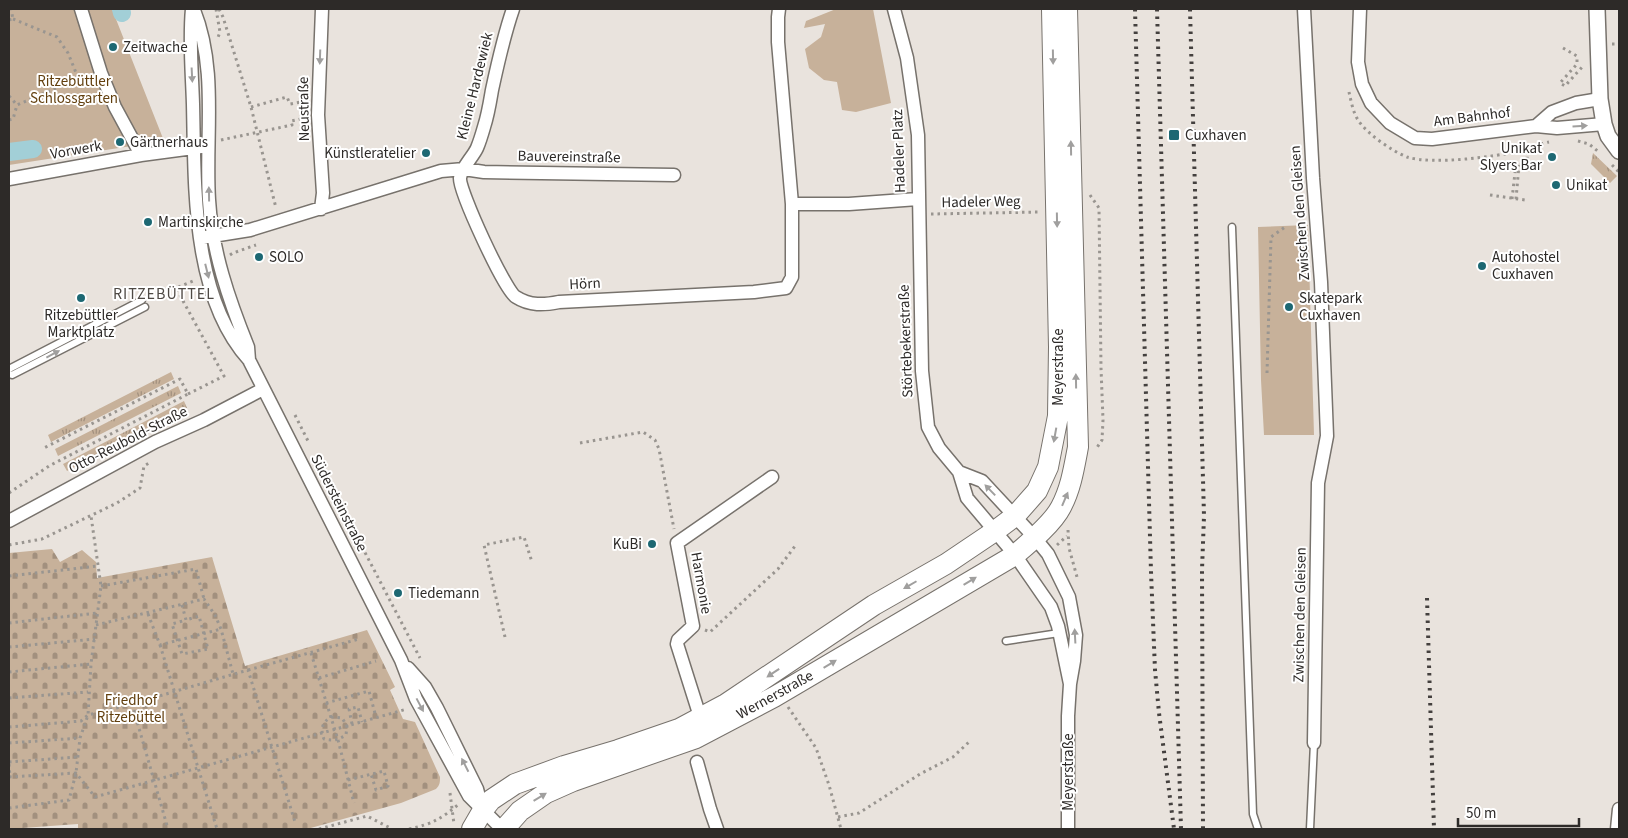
<svg xmlns="http://www.w3.org/2000/svg" width="1628" height="838" font-family="'Source Sans 3',sans-serif">
<defs>
<pattern id="grass-tufts" width="24" height="20" patternUnits="userSpaceOnUse" patternTransform="scale(1.25)"><rect width="24" height="20" fill="#c7b19a"/><path d="M3 7l-1-3M5 7V3M7 7l1-3M15 17l-1-3M17 17v-4M19 17l1-3" fill="none" stroke="#a2907e"/></pattern>
<pattern id="cemetery-stones" width="16" height="16" patternUnits="userSpaceOnUse" patternTransform="scale(1.25)"><rect width="16" height="16" fill="#c7b19a"/><path d="M2 7V4a2 2 0 0 1 4 0v3zM10 15v-3a2 2 0 0 1 4 0v3z" fill="#a2907e"/></pattern>
</defs>
<rect width="100%" height="100%" fill="#e9e3dd"/>
<!-- grass -->
<path fill="url(#grass-tufts)" d="M1593 153 1617 176 1610 183 1591 164Z
M171 372 174 379 51 442 48 435Z
M178 386 181 393 58 456 55 449Z
M184 401 187 408 67 471 63 464Z"/>
<!-- cemetery -->
<path fill="url(#cemetery-stones)" d="M52 549 60 562 82 550 96 562 97 578 212 557 245 666 367 630 395 687 390 690 403 719 415 722 440 777C440 782 440 785 436 789L401 803 307 829H78V824L9 829V553Z"/>
<!-- park -->
<path fill="#c7b19a" d="M9 9H112L164 141 9 165Z
M836 9H873L891 103 856 112 842 110 837 82 824 80 809 68 805 49 821 37 825 24 804 28 806 21Z
M1308 225 1314 435H1264L1261 380 1258 227Z"/>
<g fill="none" stroke-linecap="round" stroke-linejoin="round">
<!-- canal -->
<path stroke="#a2cfd7" stroke-width="18" d="M121 9 122 13
M9 152 33 149"/>
<defs>
<path id="service" d="M1232 227 1253 814 1258 829
M9 369 142 300
M9 374 12 375 145 307
M1006 641 1059 633
M1310 829 1314 743"/>
<path id="minor" d="M81 9 101 73 115 107 141 155
M192 9C189 41 192 72 193 104 195 185 191 296 249 360L401 660 416 699 469 796 502 829
M513 9C504 35 498 62 492 90 490 102 488 115 484 127 482 134 480 141 477 148 473 157 461 168 460 178 459 191 505 291 516 297 530 306 544 305 559 302L754 292 786 288 792 277V204L778 42V17L779 9
M894 9 907 58 918 135 922 371 928 427 939 448 959 472 967 498 1015 555 1051 607 1058 626 1070 684
M1304 9 1313 178 1321 282 1327 436 1318 483 1314 743
M1360 9 1358 62 1362 84 1371 103 1390 123 1415 138 1432 139 1536 126 1557 128 1604 124
M194 10C218 70 205 137 209 200 212 251 229 300 248 347L249 360
M1536 126 1552 112 1576 103 1600 99
M9 179 141 155 201 147
M792 204H849L918 199
M321 209 323 193 318 115 322 9
M200 238 250 230 441 171 464 169 484 172 674 175
M959 472 982 481 1035 538 1048 554 1069 597 1076 635 1074 661 1070 684 1068 716V829
M9 521 155 442 204 420 263 389
M408 668 425 687 437 708 477 789 482 808
M702 723 677 644 678 640 693 626 677 543 772 477
M697 762 710 809 717 829
M1617 829 1619 809"/>
<path id="tertiary" d="M1597 9 1600 99 1604 124 1608 136 1619 151"/>
<path id="primary" d="M472 829 483 810 491 800 515 784 564 766 618 750 679 729 726 704 874 605 946 564 995 531 1015 516 1037 491 1048 467 1058 416 1059 347 1052 9
M504 829 520 811 546 793 573 781 696 738 774 697 1015 555C1029 543 1053 523 1061 507 1071 488 1074 468 1078 447L1067 9"/>
</defs>
<!-- service casing -->
<use href="#service" stroke="#77726c" stroke-width="9"/>
<!-- minor casing -->
<use href="#minor" stroke="#77726c" stroke-width="15"/>
<!-- tertiary casing -->
<use href="#tertiary" stroke="#77726c" stroke-width="18"/>
<!-- primary casing -->
<use href="#primary" stroke="#77726c" stroke-width="22"/>
<!-- path -->
<path stroke="#999590" stroke-width="3" stroke-dasharray="2.5 4" stroke-linecap="butt" d="M216 9 220 32 217 40
M219 9 223 17 251 107 276 208
M13 19 57 37 68 53 79 80
M9 20 13 19 11 9
M1612 44H1619
M1563 48 1577 56V64L1560 83 1565 86 1583 66
M1349 92C1351 101 1353 112 1358 120 1367 134 1392 151 1407 157 1433 165 1493 157 1520 151 1530 149 1539 144 1549 142
M9 96 17 105
M251 107 287 97 290 104 306 101
M9 120 13 119 17 105 61 86 88 77
M221 140 292 125 291 121 305 118
M1578 141 1589 144 1600 153
M1612 165 1619 172
M1090 195 1099 208 1101 368 1103 420 1102 440 1096 449
M1490 195 1525 200
M1512 199 1516 164 1527 165V149
M1516 199 1519 165
M931 214 1040 212
M230 255 233 253 256 245
M1267 373 1271 237 1285 227
M188 394 224 376 176 288 193 281 195 282
M295 415 308 441
M580 443 643 432 655 440 659 449 674 529
M9 493 49 466 188 394 180 379 42 449
M335 495 420 658
M1068 530 1069 548 1077 577
M9 545 42 539 117 503 140 488 144 466 149 463
M1057 545 1067 536
M9 576 98 566
M101 586 196 569 204 599
M182 605 186 620 172 624 182 654 208 649 199 616 186 620
M148 614 160 645 221 629
M9 623 97 613
M96 625 204 599 215 615 221 629 233 674
M705 630 710 632 778 569 795 546
M505 637 484 545 524 537 532 562
M160 645 217 829
M9 647 95 639
M311 653 338 740 354 803
M248 670 359 639
M9 672 91 664
M319 678 376 661
M9 698 88 692
M326 703 369 691 376 717
M132 704 168 829
M788 707 816 748 829 785 841 829
M331 717 342 718 347 726 346 735C338 740 334 741 324 739 320 730 322 722 331 717Z
M352 724 349 709 358 707 362 722
M9 727 81 721 88 715 132 704 248 670 295 822
M9 743 80 738
M9 762 78 757
M9 764 10 777
M9 777 76 773 95 797 407 709
M348 780 384 771 388 786 376 790 371 774
M450 793 454 824
M9 808 69 800 76 773 80 738 88 715 91 664 101 586 91 516
M838 817 859 813 920 774 953 757 969 742
M319 829 367 816 392 829
M409 829C432 824 441 819 459 804"/>
<!-- service -->
<use href="#service" stroke="#fff" stroke-width="6"/>
<!-- minor -->
<use href="#minor" stroke="#fff" stroke-width="12"/>
<!-- tertiary -->
<use href="#tertiary" stroke="#fff" stroke-width="15"/>
<!-- primary -->
<use href="#primary" stroke="#fff" stroke-width="20"/>
<!-- rail -->
<path stroke="#44403e" stroke-width="4" stroke-dasharray="2.5 5" stroke-linecap="butt" d="M1135 9 1151 572 1155 670 1159 713 1174 829
M1157 9 1181 829
M1190 9 1204 516 1202 570 1203 829
M1427 598 1434 829"/>
</g>
<!-- one-way arrows -->
<defs><path id="oneway-solid" d="M-6-.8H1V-3.2L6.5 0L1 3.2V.8H-6Z" transform="scale(1.25)"/></defs>
<g fill="#a09f9e">
<use href="#oneway-solid" transform="translate(320 57) rotate(92)"/>
<use href="#oneway-solid" transform="translate(1053 57) rotate(89)"/>
<use href="#oneway-solid" transform="translate(192 75) rotate(87)"/>
<use href="#oneway-solid" transform="translate(1580 126) rotate(-4)"/>
<use href="#oneway-solid" transform="translate(1071 148) rotate(-91)"/>
<use href="#oneway-solid" transform="translate(209 194) rotate(-91)"/>
<use href="#oneway-solid" transform="translate(1057 220) rotate(89)"/>
<use href="#oneway-solid" transform="translate(207 271) rotate(76)"/>
<use href="#oneway-solid" transform="translate(53 354) rotate(-28)"/>
<use href="#oneway-solid" transform="translate(1076 381) rotate(-91)"/>
<use href="#oneway-solid" transform="translate(1055 435) rotate(100)"/>
<use href="#oneway-solid" transform="translate(990 490) rotate(-134)"/>
<use href="#oneway-solid" transform="translate(1065 499) rotate(-67)"/>
<use href="#oneway-solid" transform="translate(970 581) rotate(-31)"/>
<use href="#oneway-solid" transform="translate(910 585) rotate(150)"/>
<use href="#oneway-solid" transform="translate(1075 636) rotate(-93)"/>
<use href="#oneway-solid" transform="translate(830 664) rotate(-31)"/>
<use href="#oneway-solid" transform="translate(773 673) rotate(146)"/>
<use href="#oneway-solid" transform="translate(420 705) rotate(62)"/>
<use href="#oneway-solid" transform="translate(465 765) rotate(-117)"/>
<use href="#oneway-solid" transform="translate(540 797) rotate(-31)"/>
</g>
<!-- markers -->
<g fill="#1d6873" stroke="#fff" stroke-width="2">
<circle cx="113" cy="47" r="5"/>
<rect x="1168" y="129" width="12" height="12" rx="2.5"/>
<circle cx="120" cy="142" r="5"/>
<circle cx="426" cy="153" r="5"/>
<circle cx="1552" cy="157" r="5"/>
<circle cx="1556" cy="185" r="5"/>
<circle cx="148" cy="222" r="5"/>
<circle cx="259" cy="257" r="5"/>
<circle cx="1482" cy="266" r="5"/>
<circle cx="81" cy="298" r="5"/>
<circle cx="1289" cy="307" r="5"/>
<circle cx="652" cy="544" r="5"/>
<circle cx="398" cy="593" r="5"/>
</g>
<g text-anchor="middle" dominant-baseline="central" stroke-width="4" stroke-linejoin="round" paint-order="stroke">
<!-- poi labels -->
<g font-size="15" fill="#2d2a28" stroke="#fff" text-anchor="start">
<text x="123" y="47">Zeitwache</text>
<text x="1185" y="135">Cuxhaven</text>
<text x="130" y="142">Gärtnerhaus</text>
<text x="1542" y="148" text-anchor="end">Unikat<tspan x="1542" dy="17">Slyers Bar</tspan></text>
<text x="416" y="153" text-anchor="end">Künstleratelier</text>
<text x="1566" y="185">Unikat</text>
<text x="158" y="222">Martinskirche</text>
<text x="269" y="257">SOLO</text>
<text x="1492" y="257">Autohostel<tspan x="1492" dy="17">Cuxhaven</tspan></text>
<text x="1299" y="298">Skatepark<tspan x="1299" dy="17">Cuxhaven</tspan></text>
<text x="81" y="315" text-anchor="middle">Ritzebüttler<tspan x="81" dy="17">Marktplatz</tspan></text>
<text x="642" y="544" text-anchor="end">KuBi</text>
<text x="408" y="593">Tiedemann</text>
</g>
<!-- park labels -->
<g font-size="15" fill="#623f0e" stroke="#fff">
<text x="74" y="81">Ritzebüttler<tspan x="74" dy="17">Schlossgarten</tspan></text>
<text x="131" y="700">Friedhof<tspan x="131" dy="17">Ritzebüttel</tspan></text>
</g>
<!-- street labels -->
<g font-size="15" fill="#2d2a28" stroke="#fff">
<text transform="translate(475 86) rotate(-76)">Kleine Hardewiek</text>
<text transform="translate(304 109) rotate(-91)">Neustraße</text>
<text transform="translate(1472 117) rotate(-7)">Am Bahnhof</text>
<text transform="translate(76 150) rotate(-10)">Vorwerk</text>
<text transform="translate(899 151) rotate(-92)">Hadeler Platz</text>
<text transform="translate(569 157) rotate(1)">Bauvereinstraße</text>
<text transform="translate(981 202) rotate(-1)">Hadeler Weg</text>
<text transform="translate(1300 213) rotate(-94)">Zwischen den Gleisen</text>
<text transform="translate(585 284) rotate(-3)">Hörn</text>
<text transform="translate(906 341) rotate(-92)">Störtebekerstraße</text>
<text transform="translate(1058 367) rotate(-90)">Meyerstraße</text>
<text transform="translate(128 440) rotate(-27)">Otto-Reubold-Straße</text>
<text transform="translate(339 503) rotate(63)">Südersteinstraße</text>
<text transform="translate(701 583) rotate(80)">Harmonie</text>
<text transform="translate(1300 615) rotate(-89)">Zwischen den Gleisen</text>
<text transform="translate(775 695) rotate(-29)">Wernerstraße</text>
<text transform="translate(1068 772) rotate(-90)">Meyerstraße</text>
</g>
<!-- neighbourhood labels -->
<g font-size="16" letter-spacing="1" fill="#4e4944" stroke="#fff">
<text x="164" y="294">RITZEBÜTTEL</text>
</g>
</g>
<!-- border -->
<rect width="1628" height="838" fill="none" stroke="#2d2a28" stroke-width="20"/>
<!-- scale -->
<path d="M1458 818v8h121v-8" fill="none" stroke="#2d2a28" stroke-width="2.5"/>
<text x="1466" y="818" font-size="15" fill="#2d2a28" stroke="#ffffff" stroke-width="4" paint-order="stroke">50 m</text>
</svg>
